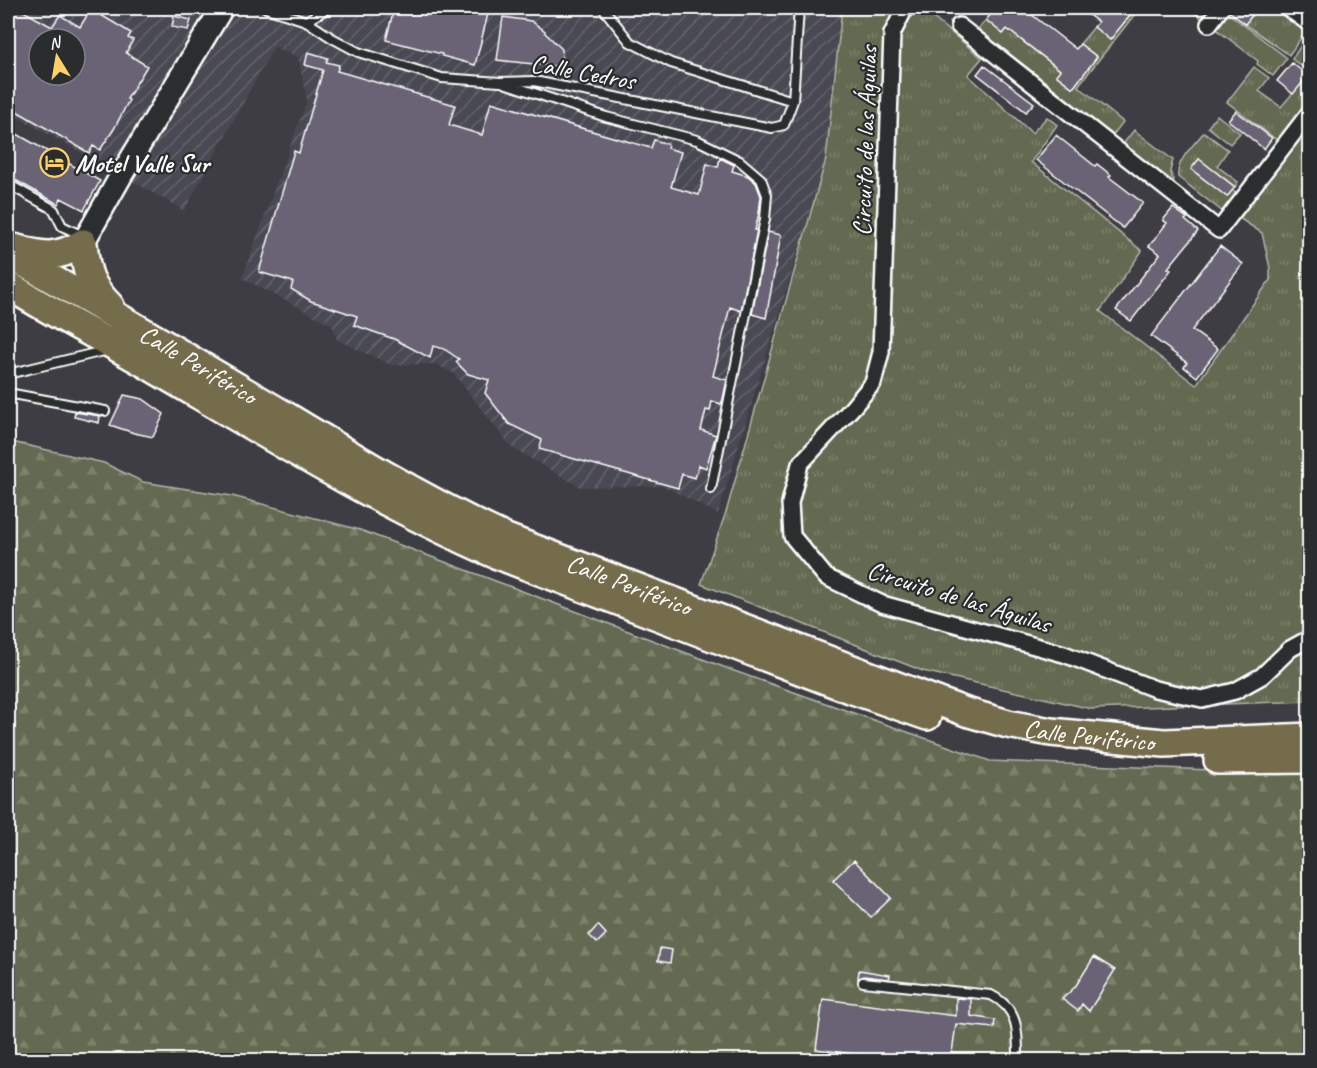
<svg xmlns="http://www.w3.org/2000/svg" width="1317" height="1068" font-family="Caveat,sans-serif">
<defs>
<pattern id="industrial-furrows" width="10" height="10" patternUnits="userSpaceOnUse" patternTransform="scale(1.5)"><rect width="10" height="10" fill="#4a4852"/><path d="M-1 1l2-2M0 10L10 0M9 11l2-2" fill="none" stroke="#65636c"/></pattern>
<pattern id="grass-tufts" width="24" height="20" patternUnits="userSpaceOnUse" patternTransform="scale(1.5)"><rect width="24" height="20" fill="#646b51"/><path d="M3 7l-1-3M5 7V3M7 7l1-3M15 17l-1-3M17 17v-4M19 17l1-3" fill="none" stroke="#7b816b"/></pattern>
<pattern id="forest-firs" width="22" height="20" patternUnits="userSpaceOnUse" patternTransform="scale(1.5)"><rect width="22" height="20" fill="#646b51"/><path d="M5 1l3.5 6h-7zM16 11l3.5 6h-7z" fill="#7b816b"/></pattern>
</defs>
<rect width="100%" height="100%" fill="#3d3d43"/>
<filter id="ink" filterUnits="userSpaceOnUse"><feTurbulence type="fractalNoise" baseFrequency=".0167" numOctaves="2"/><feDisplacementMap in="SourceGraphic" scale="12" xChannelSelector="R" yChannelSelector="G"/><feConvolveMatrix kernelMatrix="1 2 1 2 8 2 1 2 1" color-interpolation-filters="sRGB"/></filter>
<g filter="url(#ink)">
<!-- industrial -->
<path fill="url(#industrial-furrows)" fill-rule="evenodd" d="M8 8H842L827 157 718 514 663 486 580 487 512 448 453 373 435 364 391 365 337 340 332 325 242 278 307 100 298 57 274 47 184 211 106 166 8 112ZM39 39H75V75H39Z"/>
<!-- grass -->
<path fill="url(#grass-tufts)" stroke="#b2b5a8" stroke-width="1.5" d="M842 8H921L982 58 968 75 1032 133 1047 117 1057 125 1031 162 1142 251 1100 311 1196 385 1270 280V268L1262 233 1239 218 1309 128V701L1092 709 923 671 701 584 727 509 826 159Z
M1133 8H1140L1078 86 1123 122 1113 135 978 29 986 20 1003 34 1007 29 1060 70 1056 75 1073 88 1097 57 1080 44 1094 27 1110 40 1134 9Z
M1188 8H1217L1206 22Z
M1255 8H1276L1306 31 1289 55 1245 24 1257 10Z
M1224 10 1287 58 1273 76 1257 64 1258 61 1212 26Z
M1309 33 1310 72H1309L1292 59Z
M1254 67 1269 78 1259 91 1281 107 1309 74V101L1278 141 1227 102Z
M1217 115 1240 133 1230 144 1208 127Z
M1134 130 1173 160 1170 171 1174 182 1123 144Z
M1204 132 1228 150 1217 166 1238 182 1235 187 1199 159 1191 169 1227 196 1232 190 1237 194 1223 212 1178 177C1176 160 1194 145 1204 132Z"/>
<!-- forest -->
<path fill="url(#forest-firs)" stroke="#b2b5a8" stroke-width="1.5" d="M8 441 104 463 143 482 232 496 360 530 737 672 990 761 1309 774V1060H8Z"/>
<!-- building -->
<path fill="#696375" stroke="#fff" stroke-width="1.5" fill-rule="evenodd" d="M8 8H18L52 27 60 15 80 27 91 9 131 33 128 38 133 40 126 53 147 66 127 99 129 100 114 129 100 150 93 146 89 153 8 106ZM39 39H75V75H39Z
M394 8H461L488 14 475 65 442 56V54L386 40Z
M996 8H1023L1076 49 1080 44 1097 57 1073 88 1056 75 1060 70 1007 29 1003 34 986 20Z
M1079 8H1136L1110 40 1094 27 1098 22Z
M1231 9V8H1258L1245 24 1230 12Z
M174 16 191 20 188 30 172 27Z
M503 17 531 21 545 31V33L562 49 561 67 497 60Z
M308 52 328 58 326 62 339 65 337 71 455 105 449 125 482 135 491 102 651 148 654 140 668 144 667 148 681 152 671 187 699 195 707 164 718 167 720 158 734 165 732 171 748 176 756 183 761 196 759 213 755 230H757L741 311 730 307 713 376 727 380 723 399 721 404 712 401 710 411 706 410 701 430 716 435 706 468 699 465 695 478 682 474 678 488 539 449 542 440 509 424 485 393 489 380 468 374 456 362 459 359 444 349 433 346 430 358 394 339 354 325 357 316 311 301 291 289 293 282 259 272 294 151 299 153 323 70 305 65Z
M1292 63 1308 76 1293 94 1277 81Z
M984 65 1034 103 1026 112 977 74Z
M1236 111 1272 138 1264 149 1228 120Z
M8 129 100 181 84 210 61 198 58 204 8 176Z
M1056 135 1095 166 1097 164 1111 175 1109 177 1143 203 1123 228 1036 160Z
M1199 159 1235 187 1227 197 1191 169Z
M1173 208 1187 218 1185 220 1198 231 1168 268 1171 270 1131 321 1116 310 1160 254 1149 246 1167 223 1163 220Z
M768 232 781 235 766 318 752 314Z
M1220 246 1243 264 1192 330 1218 349 1197 377 1184 367 1187 363 1151 336Z
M124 395 143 399 164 414 153 437 134 433 110 425Z
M75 412 100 416 99 423 74 417Z
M854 860 891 898 871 917 833 880Z
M598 925 606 934 597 943 589 935Z
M660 948 672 950 670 963 658 961Z
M1094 957 1115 970 1089 1011 1082 1004 1078 1011 1062 999 1075 987Z
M859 970 890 975 889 979 864 976 858 979Z
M956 998 971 999V1016L995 1020 994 1028 956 1024 951 1060H899L816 1049 823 999 956 1016Z"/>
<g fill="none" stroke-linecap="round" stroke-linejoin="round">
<defs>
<path id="lane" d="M266 8 306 21 332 38 358 52 442 78 500 82 534 81 772 128 784 125 793 101 799 8
M603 8 630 42 671 63 793 101
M306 21 328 8
M504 83 606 117 697 140 740 161 761 179 767 195 765 219 711 489
M8 184 51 208 54 210 62 226 83 236
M8 374 108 350
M8 393 105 411
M863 982 991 995C1019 1009 1018 1032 1018 1060"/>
<path id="street" d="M905 8 892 34 881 352 873 383 853 407 800 464 790 503 792 536 826 577 882 604 1064 654 1155 689 1202 699 1235 691 1262 676 1290 649 1310 638
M1288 8 1310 24
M1209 24 1221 8
M959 26 1219 230 1310 112"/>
<path id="secondary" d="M83 243 122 174 222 8"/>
<g id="highway">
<path d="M14 248C43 257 57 259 83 243 86 272 89 285 110 306"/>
<path id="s1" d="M8 254C101 306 193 361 286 416 357 459 428 502 504 537L966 712 1008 724 1051 732 1164 743 1310 737"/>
<path d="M8 285C56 316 109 341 158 371 269 436 378 503 495 554L844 687 927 716"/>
<path d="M1218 760 1310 759"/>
</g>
</defs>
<!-- lane casing -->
<use href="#lane" stroke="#fff" stroke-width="12"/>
<!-- street casing -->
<use href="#street" stroke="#fff" stroke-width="20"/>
<!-- secondary casing -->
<use href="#secondary" stroke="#fff" stroke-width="26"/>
<!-- highway casing -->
<use href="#highway" stroke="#fff" stroke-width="32"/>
<!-- lane -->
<use href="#lane" stroke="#2a2d2e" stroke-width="8"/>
<!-- street -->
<use href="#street" stroke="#2a2d2e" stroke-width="15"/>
<!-- secondary -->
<use href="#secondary" stroke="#2a2d2e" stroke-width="21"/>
<!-- highway -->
<use href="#highway" stroke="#746c4b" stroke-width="27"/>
</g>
</g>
<!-- icons -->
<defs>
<symbol id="hotel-ring" viewBox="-11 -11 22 22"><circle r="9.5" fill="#2a2d2e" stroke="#ffd166" stroke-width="1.5"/><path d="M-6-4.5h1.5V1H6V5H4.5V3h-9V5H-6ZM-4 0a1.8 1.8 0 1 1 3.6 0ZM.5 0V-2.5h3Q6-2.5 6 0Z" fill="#ffd166"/></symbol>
</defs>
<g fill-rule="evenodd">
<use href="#hotel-ring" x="38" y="146" width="33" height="33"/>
</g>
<g text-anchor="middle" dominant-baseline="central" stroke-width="4.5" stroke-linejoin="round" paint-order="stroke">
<!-- street labels -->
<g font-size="26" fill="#fff" stroke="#2a2d2e">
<text transform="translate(583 72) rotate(10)">Calle Cedros</text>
<text transform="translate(865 141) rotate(-88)">Circuito de las Águilas</text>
<text stroke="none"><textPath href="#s1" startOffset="220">Calle Periférico</textPath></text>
<text stroke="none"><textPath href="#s1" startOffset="705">Calle Periférico</textPath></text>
<text transform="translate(959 597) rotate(17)">Circuito de las Águilas</text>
<text stroke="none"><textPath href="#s1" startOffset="1191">Calle Periférico</textPath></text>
</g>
<!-- poi labels -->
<g font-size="26" font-weight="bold" fill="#fff" stroke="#2a2d2e" text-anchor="start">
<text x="75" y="163">Motel Valle Sur</text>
</g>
</g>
<!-- margin -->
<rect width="1317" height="1068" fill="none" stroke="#2a2d2e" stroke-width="30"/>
<rect x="15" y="15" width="1287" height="1038" fill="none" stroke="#fff" stroke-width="2" filter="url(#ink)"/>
<!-- north arrow -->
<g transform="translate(57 57) rotate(349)"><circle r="28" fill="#2a2d2e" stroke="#7f8182" stroke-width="1.5"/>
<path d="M0-4.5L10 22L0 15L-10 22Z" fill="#ffd166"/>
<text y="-9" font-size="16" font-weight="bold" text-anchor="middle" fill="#ffffff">N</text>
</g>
</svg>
